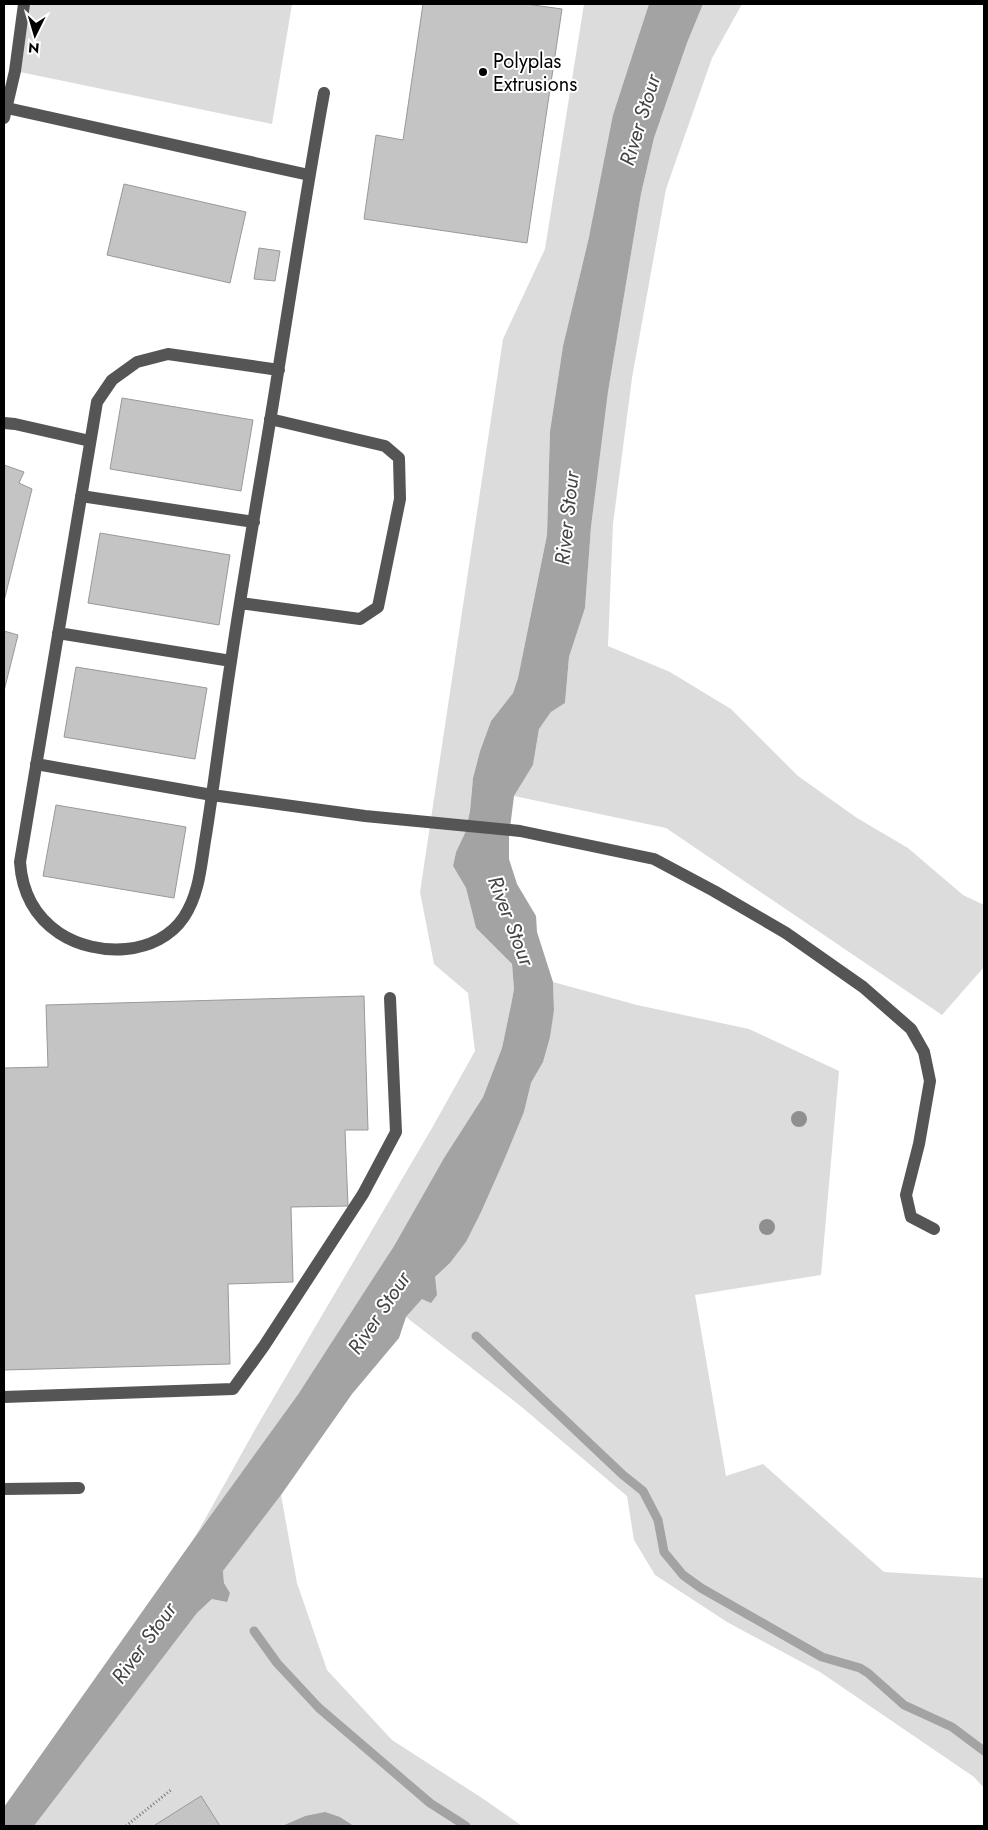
<svg xmlns="http://www.w3.org/2000/svg" width="988" height="1830" font-family="Jost,sans-serif">
<rect width="100%" height="100%" fill="#fff"/>
<!-- green -->
<path fill="#dcdcdc" d="M24 4H292L272 124 15 71Z
M584 4H649L589 237 563 346 550 431 547 535 518 678 513 693 491 721 480 751 473 778 470 811 465 833 456 852 453 866 466 888 476 928 512 964 514 989 511 1005 502 1048 483 1097 444 1158 394 1246 349 1318 299 1393 195 1537 257 1426 432 1128 475 1051 468 993 434 964 420 892 503 339 545 249Z
M703 4H742L712 58 666 189 632 378 613 524 608 646 670 672 731 709 798 776 857 818 908 848 963 895 984 905V967L942 1015 666 828 514 796 533 765 539 729 551 712 565 703 569 657 585 608 591 527 608 392 641 194 654 138 687 43Z
M553 982 637 1005 749 1029 839 1071 821 1275 695 1295 726 1476 763 1464 884 1572 984 1578V1788L974 1777 820 1672 727 1622 655 1575 634 1540 627 1496 518 1404 406 1317 422 1299 435 1277 450 1263 466 1242 505 1158 524 1112 531 1083 543 1062 554 1010Z
M281 1495 297 1583 327 1670 392 1740 482 1798 522 1826H354L340 1817 305 1816 282 1826H34L197 1613 212 1599 230 1593 224 1583 223 1571Z"/>
<!-- water -->
<path fill="#a3a3a3" d="M649 4H703L687 43 654 138 641 194 608 392 591 527 585 608 569 657 565 703 551 712 539 729 533 765 514 796 509 836V859L517 884 536 916 537 932 553 982 554 1010 550 1037 543 1062 531 1083 524 1112 505 1158 481 1212 466 1242 450 1263 435 1277 437 1295 431 1303 422 1299 406 1317 399 1338 352 1394 281 1495 223 1571 224 1583 230 1593 227 1602 212 1599 197 1613 34 1826H4V1807L195 1537 299 1393 394 1246 444 1158 483 1097 502 1048 511 1005 514 989 512 964 476 928 466 888 453 866 456 852 465 833 470 811 473 778 480 751 491 721 513 693 518 678 547 535 550 431 563 346 589 237 613 115Z
M325 1812 340 1817 354 1826H282L305 1816Z"/>
<g fill="none" stroke-linecap="round" stroke-linejoin="round">
<!-- stream -->
<path stroke="#a3a3a3" stroke-width="9" d="M476 1336 623 1475 643 1491 658 1520 664 1552 683 1575 701 1588 822 1657 860 1668 868 1673 904 1705 952 1727 984 1751
M254 1631 277 1663 319 1708 430 1803 466 1826"/>
</g>
<!-- building -->
<path fill="#c4c4c4" stroke="#999" d="M423 4H526L562 9 527 243 364 219 376 135 403 140Z
M124 184 246 212 230 283 107 255Z
M259 248 280 251 275 281 254 279Z
M122 398 253 420 241 491 110 469Z
M4 465 24 472 19 483 32 489 4 601Z
M100 533 230 555 219 625 88 603Z
M4 631 18 635 4 691Z
M76 667 207 688 195 759 64 737Z
M56 805 186 827 174 898 43 876Z
M364 996 368 1130H345L348 1206 291 1207 293 1282 228 1284 230 1364 4 1370V1068L48 1067 46 1005Z
M201 1796 220 1826H156L155 1825Z"/>
<g fill="none" stroke-linecap="round" stroke-linejoin="round">
<!-- path -->
<path stroke="#777" stroke-width="3" stroke-dasharray="1 2.5" stroke-linecap="butt" d="M126 1826 171 1790"/>
<!-- minor -->
<path stroke="#555" stroke-width="12" d="M7 108 309 175
M4 118 15 71 24 4
M279 370 168 354 137 362 112 380 97 402 20 862C22 892 34 916 59 933 97 958 158 956 184 917 200 893 201 863 206 835 215 778 222 719 231 661 245 565 263 468 278 372 293 279 307 186 324 93
M4 423 15 424 90 441
M81 496 254 522
M240 603 360 619 378 607 400 499 399 458 385 446 270 419
M58 633 231 661
M36 764 212 795 365 816 520 831 654 859 714 891 786 933 863 987 911 1029 924 1052 930 1081 919 1144 906 1195 911 1217 934 1229
M4 1397 233 1389 264 1346 363 1194 396 1132 390 998
M4 1489 79 1488"/>
</g>
<!-- trees -->
<g fill="#8f8f8f">
<circle cx="799" cy="1119" r="8"/>
<circle cx="767" cy="1227" r="8"/>
</g>
<!-- markers -->
<circle fill="#000" stroke="#fff" stroke-width="2" cx="483" cy="72" r="5"/>
<g text-anchor="middle" dominant-baseline="central" stroke-width="4" stroke-linejoin="round" paint-order="stroke">
<!-- poi labels -->
<g font-size="20" fill="#000" stroke="#fff" text-anchor="start">
<text x="493" y="61">Polyplas<tspan x="493" dy="23">Extrusions</tspan></text>
</g>
<!-- water labels -->
<g font-size="21" font-style="italic" fill="#444" stroke="#fff">
<text transform="translate(640 120) rotate(-73)">River Stour</text>
<text transform="translate(567 518) rotate(-84)">River Stour</text>
<text transform="translate(511 921) rotate(69)">River Stour</text>
<text transform="translate(379 1313) rotate(-56)">River Stour</text>
<text transform="translate(144 1643) rotate(-54)">River Stour</text>
</g>
</g>
<!-- border -->
<rect width="988" height="1830" fill="none" stroke="#000000" stroke-width="10"/>
<!-- north arrow -->
<g transform="translate(35 35) rotate(185)" stroke="#ffffff" stroke-width="4" paint-order="stroke">
<path d="M0-4L9 19L0 12L-9 19Z" fill="#000000"/>
<text y="-8" font-size="14" font-weight="bold" text-anchor="middle" fill="#000000">N</text>
</g>
</svg>
